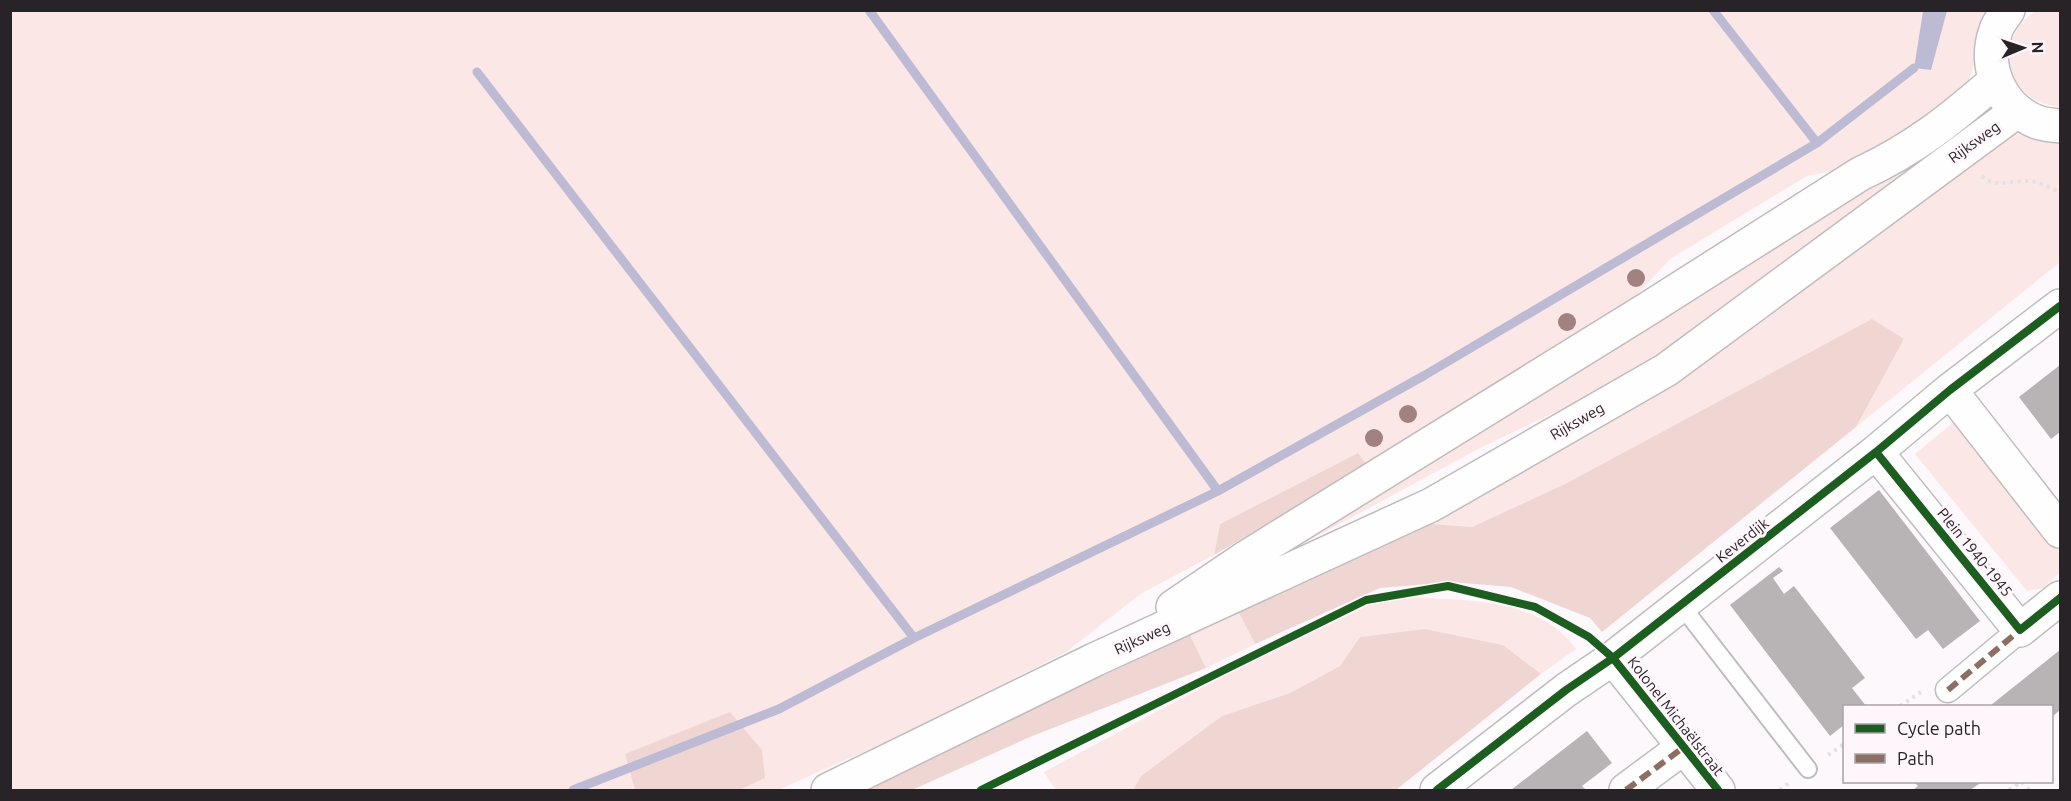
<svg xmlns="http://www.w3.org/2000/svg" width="2071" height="801" font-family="Ubuntu,sans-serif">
<rect width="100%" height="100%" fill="#fdf8fb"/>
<!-- green -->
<path fill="#fae7e6" d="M1923 10 1914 67 1930 70 1947 11H1990C1987 18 1983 25 1981 32 1973 63 1977 76 1954 101L1843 169 1807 176 1670 259 1621 312 1368 466 1358 453 1220 524 1214 555 1142 593 1066 652 893 739 778 790H739L626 754 635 790H11L10 11Z
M2036 11H2060V107C2006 102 1991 40 2036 11Z
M2007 134C2026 134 2042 141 2060 142V262L1856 427 1904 339 1569 482 1472 527 1419 523Z
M1914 156 1922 168 1646 369 1482 447 1187 606Z
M1960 417 2060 547V572L2044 588 2027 591 1915 454Z
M1413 597C1469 601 1540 598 1576 649L1541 674 1503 645 1425 629 1360 637 1340 666 1290 693 1222 716 1141 776 1133 790H1056L1044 772 1229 673 1368 605Z
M1238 611 1255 644 1206 668 1190 635Z"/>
<!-- forest -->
<path fill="#efd6d3" d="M1872 319 1904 339 1856 427 1602 632 1590 618 1511 587 1451 582 1380 588 1255 644 1238 611 1419 523 1472 527 1569 482Z
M1358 453 1368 466 1214 555 1220 524Z
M1425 629 1503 645 1541 674 1396 790H1133L1141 776 1222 716 1290 693 1340 666 1360 637Z
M1190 635 1206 668 1030 737 912 790H859Z
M730 712 762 750 765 778 739 790H635L625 754Z"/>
<!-- water -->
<path fill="#bdbbd4" d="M1923 11H1947L1931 70 1914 68Z"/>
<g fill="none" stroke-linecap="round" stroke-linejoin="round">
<!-- stream -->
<path stroke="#bdbbd4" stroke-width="9" d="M869 10 1218 491
M1713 10 1817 143
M477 72 914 638 779 709 573 790
M914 638 1218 491 1425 375 1817 143 1914 68"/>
</g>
<!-- building -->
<path fill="#b8b3b5" d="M2060 365V432L2051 439 2019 397Z
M1879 490 1980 621 1943 649 1928 630 1916 639 1830 528Z
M1779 567 1783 571 1773 578 1784 594 1794 586 1865 678 1852 688 1866 706H1844V725L1830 736 1730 605Z
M2060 650V710L2052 717V706H1992L1991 705Z
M1587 731 1612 763 1582 786 1586 790H1511Z
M1914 782H1982L1970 790H1913L1918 786Z"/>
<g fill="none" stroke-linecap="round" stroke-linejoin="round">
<defs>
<path id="service" d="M1681 605 1808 769"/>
<path id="pedestrian" d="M1948 690 2020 630"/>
<path id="minor" d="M1950 390 2060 531
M1876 452 2020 630 2060 598
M1613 658 1718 790
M1437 790 1566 690 1613 658 1876 452 1950 390 2060 306
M1626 790 1684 747"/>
<path id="secondary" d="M2008 10C2004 17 1998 23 1996 30 1982 67 2001 108 2037 122 2044 125 2053 125 2060 126
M1173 607 1247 557 1646 310 1860 174C1914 149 1950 120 1995 81
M828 790 1094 660 1431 505 1666 370 2017 111"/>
</defs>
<!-- service casing -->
<use href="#service" stroke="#c0bcbe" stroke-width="20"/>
<!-- pedestrian casing -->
<use href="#pedestrian" stroke="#c0bcbe" stroke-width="27"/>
<!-- minor casing -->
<use href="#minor" stroke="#c0bcbe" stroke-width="36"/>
<!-- secondary casing -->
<use href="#secondary" stroke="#c0bcbe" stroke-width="36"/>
<!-- path -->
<path stroke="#e3e1e2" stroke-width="4" stroke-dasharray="3 4.5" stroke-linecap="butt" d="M1982 176C1995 189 2013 180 2029 181 2040 182 2051 188 2060 193
M1900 706 1921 692
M1828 755 1844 744
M2022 782 2029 790
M1780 790 1790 782
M2009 790 2021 782"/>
<!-- service -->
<use href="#service" stroke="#fffefe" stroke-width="16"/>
<!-- pedestrian -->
<use href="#pedestrian" stroke="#fffefe" stroke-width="24"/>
<!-- minor -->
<use href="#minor" stroke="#fffefe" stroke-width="33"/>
<!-- secondary -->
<use href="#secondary" stroke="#fffefe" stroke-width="33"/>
<!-- quiet -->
<path stroke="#8d6e63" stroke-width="6" stroke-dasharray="12 6" stroke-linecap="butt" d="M1948 690 2020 630
M1626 790 1684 747"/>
<defs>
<path id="cycleway" d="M1876 452 2020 630 2060 598
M981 790 1366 600 1448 586 1535 607 1589 637 1613 658 1718 790
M1437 790 1566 690 1613 658 1876 452 1950 390 2060 306"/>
</defs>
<!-- cycleway casing -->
<use href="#cycleway" stroke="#fff6fc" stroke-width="11"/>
<!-- cycleway -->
<use href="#cycleway" stroke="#1b5e20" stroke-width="8"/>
</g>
<!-- trees -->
<g fill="#a18280">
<circle cx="1636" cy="278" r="9"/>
<circle cx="1567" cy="322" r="9"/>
<circle cx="1408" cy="414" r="9"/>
<circle cx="1374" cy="438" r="9"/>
</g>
<g text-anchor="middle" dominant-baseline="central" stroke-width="6" stroke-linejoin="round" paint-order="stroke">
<!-- street labels -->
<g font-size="15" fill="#282327" stroke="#fff6fc">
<text transform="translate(1974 142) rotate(-36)">Rijksweg</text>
<text transform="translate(1577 421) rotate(-30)">Rijksweg</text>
<text transform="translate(1742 540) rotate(-38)">Keverdijk</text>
<text transform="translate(1975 552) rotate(51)">Plein 1940-1945</text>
<text transform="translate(1142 638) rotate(-24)">Rijksweg</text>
<text transform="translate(1676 716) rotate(52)">Kolonel Michaëlstraat</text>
</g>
</g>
<!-- border -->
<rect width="2071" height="801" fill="none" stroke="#282327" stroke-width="24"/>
<!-- legend -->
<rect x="1843" y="705" width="210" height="78" fill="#fff6fc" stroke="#a9a2a7" stroke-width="1.5"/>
<rect x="1855" y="724" width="30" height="9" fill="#1b5e20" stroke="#a9a2a7" stroke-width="1.5"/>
<text x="1897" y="735" font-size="18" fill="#282327">Cycle path</text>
<rect x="1855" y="754" width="30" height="9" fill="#8d6e63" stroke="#a9a2a7" stroke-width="1.5"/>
<text x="1897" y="765" font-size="18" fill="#282327">Path</text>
<!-- north arrow -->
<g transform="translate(2023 48) rotate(88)" stroke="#fff6fc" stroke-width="4.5" paint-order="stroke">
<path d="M0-4.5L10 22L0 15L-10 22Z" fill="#282327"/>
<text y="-9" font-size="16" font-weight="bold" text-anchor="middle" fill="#282327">N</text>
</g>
</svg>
